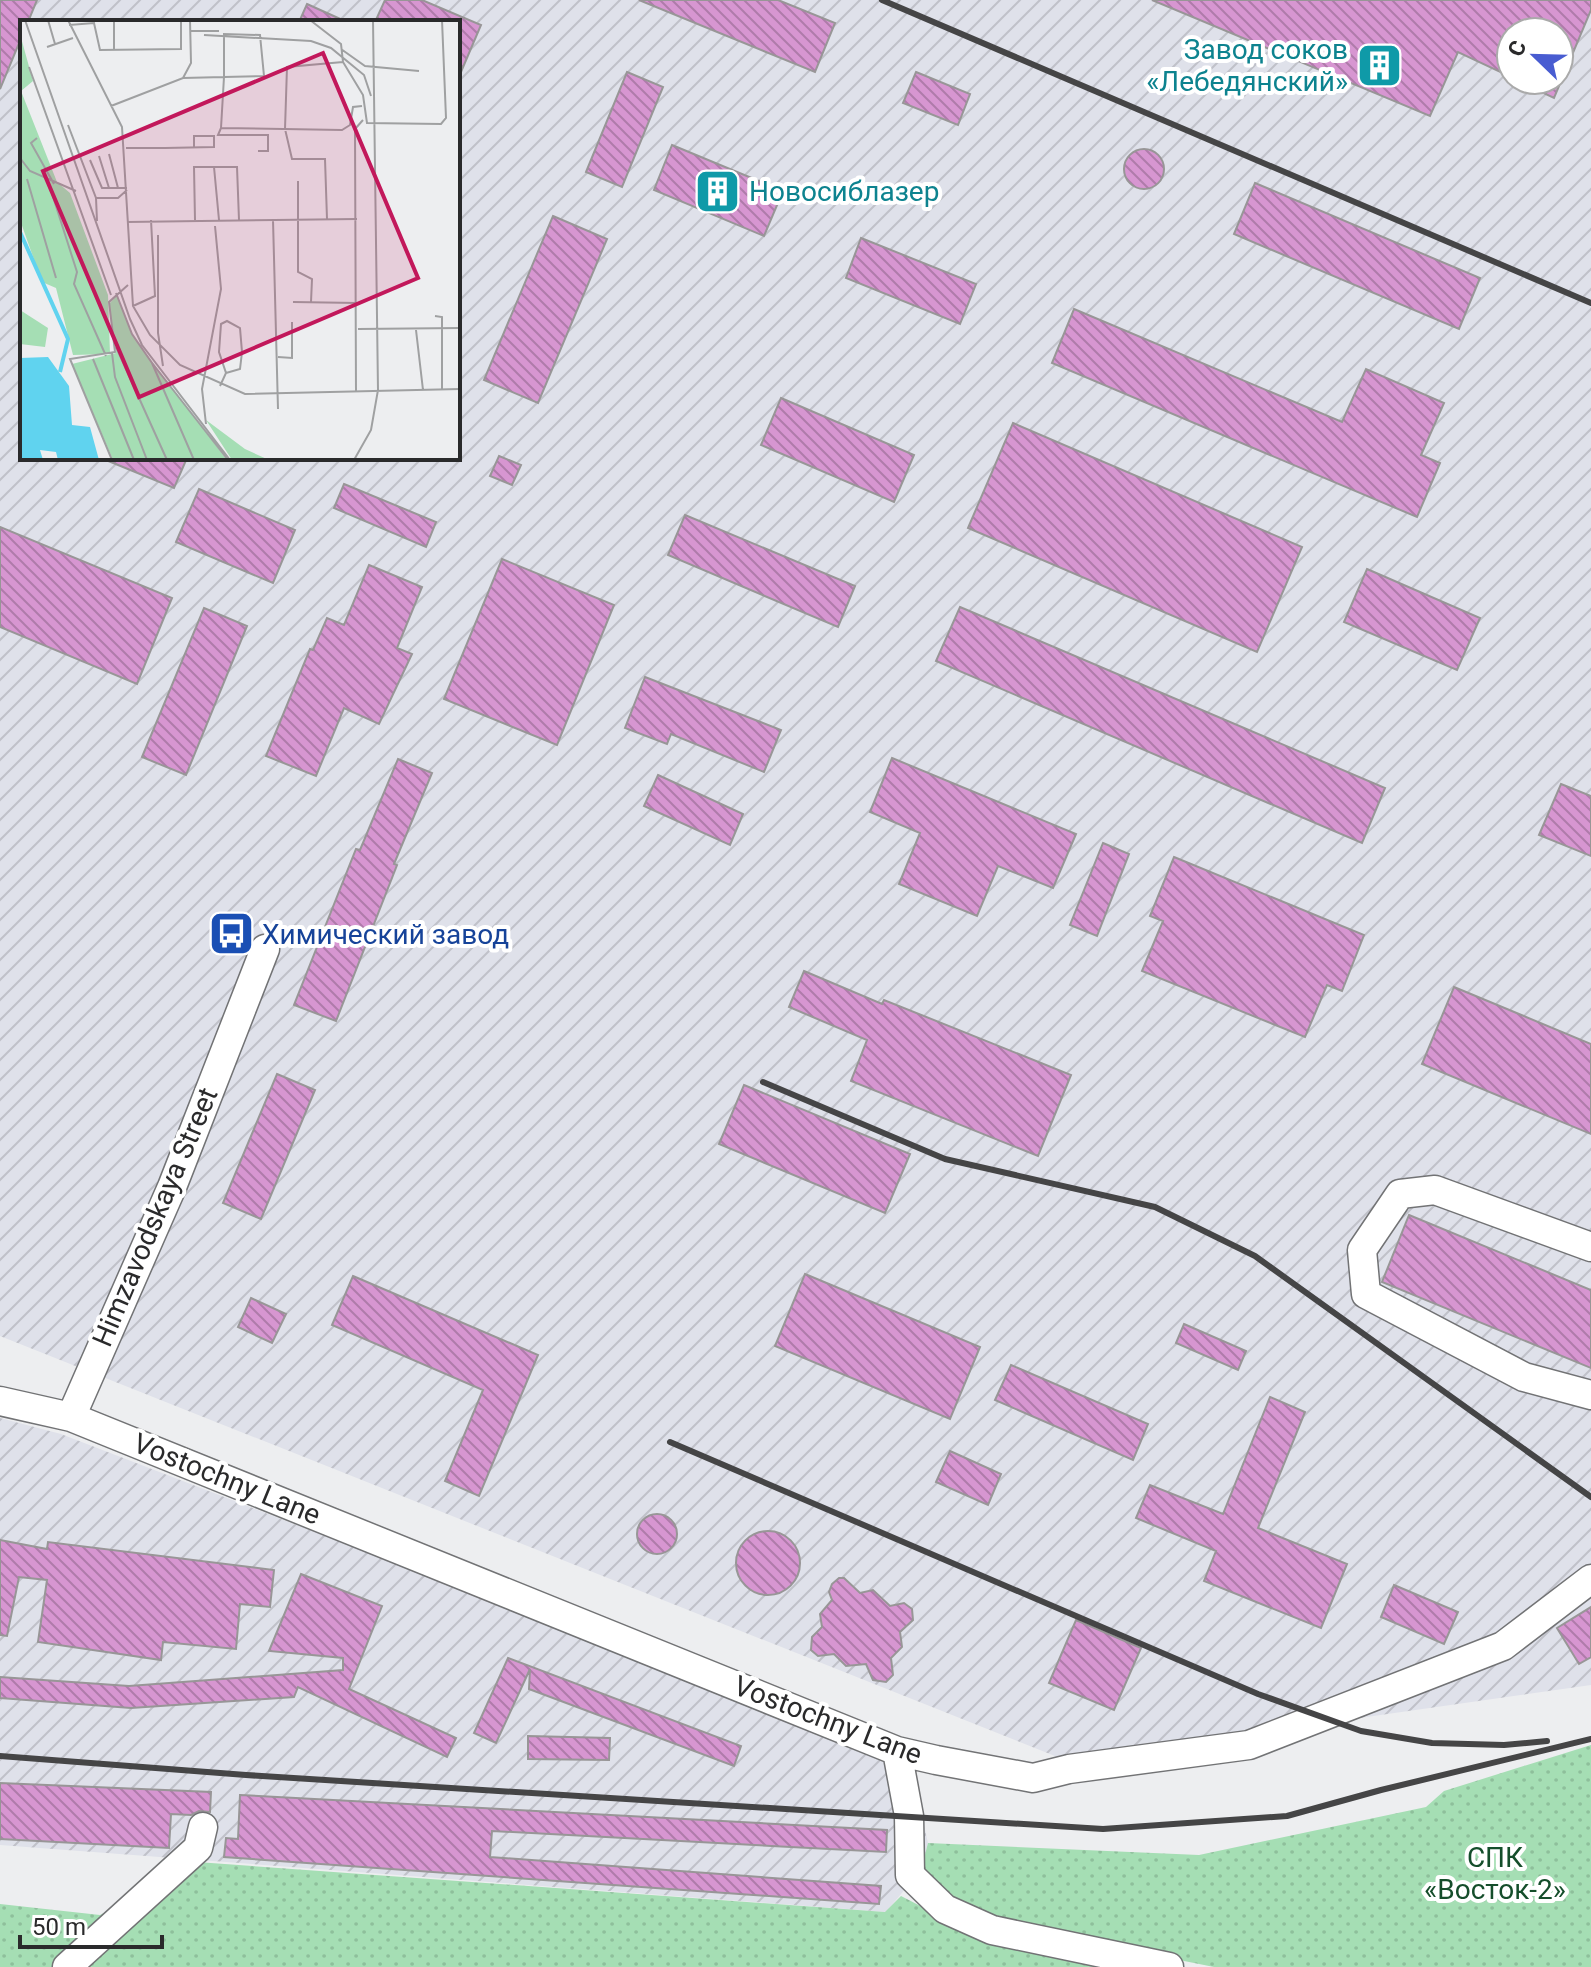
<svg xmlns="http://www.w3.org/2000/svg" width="1591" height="1967" font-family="Roboto,sans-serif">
<defs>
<pattern id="industrial-furrows" width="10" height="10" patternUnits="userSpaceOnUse" patternTransform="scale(2)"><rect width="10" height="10" fill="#dfe1ea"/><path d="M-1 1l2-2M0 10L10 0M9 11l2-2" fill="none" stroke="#c0c1c9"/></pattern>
<pattern id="garden-dots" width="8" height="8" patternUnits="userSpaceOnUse" patternTransform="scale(2)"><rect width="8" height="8" fill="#a5deb4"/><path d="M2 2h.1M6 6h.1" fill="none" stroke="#8ebf9b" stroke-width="1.8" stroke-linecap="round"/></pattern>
<pattern id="building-back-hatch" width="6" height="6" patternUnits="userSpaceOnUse" patternTransform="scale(2)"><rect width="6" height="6" fill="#d796d1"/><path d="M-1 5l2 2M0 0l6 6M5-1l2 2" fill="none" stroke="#af7baa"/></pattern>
</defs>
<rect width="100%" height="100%" fill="#edeef0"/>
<!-- industrial -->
<path fill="url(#industrial-furrows)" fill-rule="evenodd" d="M0 0H1591V1685L1065 1760 0 1336ZM22 22H458V458H22ZM1511 32H1559V80H1511Z
M0 1418 61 1434 910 1762 928 1843 921 1870 886 1912 0 1845Z"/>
<!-- garden -->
<path fill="url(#garden-dots)" d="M1591 1745V1967H1214L960 1916 921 1870 928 1843 1199 1855 1426 1807 1444 1791Z
M197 1862 885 1912 901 1896 965 1929 1124 1967H0V1904L100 1915Z"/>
<!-- building -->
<path fill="url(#building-back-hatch)" stroke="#989697" stroke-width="2" d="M0 0H37L28 22H22V36L0 89Z
M385 0H422L481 25 458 79V22H375Z
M639 0H778L835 23 815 72Z
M1152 0H1591V10L1554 98 1516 80H1559V32H1511V77L1458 52 1430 116Z
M307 4 347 22H299Z
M627 72 663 87 622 187 586 172Z
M916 72 970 94 958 125 903 103Z
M672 145 783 191 764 236 654 190Z
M1124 169a20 20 0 1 1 40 0a20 20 0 1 1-40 0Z
M1255 183 1480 278 1459 329 1234 234Z
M553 216 607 239 538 403 484 380Z
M861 238 976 284 960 324 846 278Z
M1074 309 1342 422 1366 369 1444 403 1421 455 1440 463 1417 517 1052 363Z
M781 398 914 455 894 502 761 445Z
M1013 423 1302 547 1257 652 968 528Z
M499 456 521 465 512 485 490 476Z
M101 458H187L174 488Z
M344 484 436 522 426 547 334 508Z
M199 489 295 530 273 583 176 542Z
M685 515 855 586 838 627 668 555Z
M0 527 172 598 137 684 0 627Z
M502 559 614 605 557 745 444 699Z
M369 565 422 587 397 648 412 654 379 724 344 708 316 776 266 756 310 649 313 650 327 618 344 625Z
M1367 569 1480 618 1457 670 1344 622Z
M960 607 1385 788 1362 843 936 661Z
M204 608 247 626 186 775 142 757Z
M645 677 781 730 764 772 671 734 667 744 625 728Z
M892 758 1076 834 1053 888 998 866 977 916 899 884 920 833 870 812Z
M398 759 432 773 394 864 397 865 336 1021 294 1005 356 849 360 850Z
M658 775 743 814 730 845 644 806Z
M1561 784 1591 796V856L1539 835Z
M1103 843 1129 854 1097 936 1070 925Z
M1174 857 1364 935 1342 991 1327 985 1305 1037 1142 971 1163 921 1150 916Z
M804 971 882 1004 884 1000 1071 1075 1038 1156 851 1081 867 1040 789 1007Z
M1454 987 1591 1044V1134L1422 1064Z
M277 1074 315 1090 261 1219 223 1203Z
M744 1085 910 1154 885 1213 719 1144Z
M1409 1215 1591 1290V1368L1382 1282Z
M805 1274 980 1347 950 1419 775 1346Z
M353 1276 538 1355 479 1496 445 1481 483 1390 332 1325Z
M251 1298 286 1314 272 1343 238 1327Z
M1184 1324 1246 1351 1238 1370 1176 1343Z
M1011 1365 1148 1424 1133 1460 995 1400Z
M1270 1397 1305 1412 1258 1528 1347 1564 1321 1628 1204 1581 1216 1551 1136 1518 1150 1485 1223 1514Z
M950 1451 1001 1474 988 1505 936 1482Z
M637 1534a20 20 0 1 1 40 0a20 20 0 1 1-40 0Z
M736 1563a32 32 0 1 1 64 0a32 32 0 1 1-64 0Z
M0 1540 47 1549 48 1542 274 1570 270 1607 240 1604 236 1649 163 1642 161 1660 38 1642 47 1580 19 1577 7 1636 0 1635Z
M301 1574 382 1606 349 1689 456 1738 447 1757 298 1687 294 1697 131 1708 0 1698V1677L129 1686 343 1670V1658L269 1651Z
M844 1578 860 1593 873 1590 890 1606 904 1603 912 1609 913 1620 900 1632 902 1647 891 1658 893 1675 886 1682 873 1680 866 1664 846 1666 834 1654 818 1656 811 1650 812 1637 822 1627 820 1614 832 1600 829 1592 832 1584 839 1578Z
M1394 1585 1458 1612 1444 1644 1381 1617Z
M1591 1607V1657L1579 1664 1557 1628Z
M1076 1620 1141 1648 1114 1710 1049 1683Z
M508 1658 741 1746 734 1766 529 1689 530 1669 496 1743 474 1733Z
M528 1736 610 1738 609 1760 528 1759Z
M0 1783 211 1792 210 1812 199 1811 191 1815 171 1814 169 1848 0 1839Z
M240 1795 887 1830 886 1852 492 1831 490 1857 881 1886 879 1904 224 1857 226 1838 238 1839Z"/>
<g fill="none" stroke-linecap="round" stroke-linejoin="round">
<defs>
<path id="minor" d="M1591 1247 1435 1190 1400 1194 1362 1250 1366 1294 1524 1377 1591 1395
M0 1401 71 1417 897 1751 936 1760 1033 1778 1069 1769 1249 1745 1503 1646 1591 1579
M71 1417 172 1187 265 949
M897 1751 909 1816 910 1875 945 1909 992 1930 1169 1967
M67 1967 198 1848 203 1827"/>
</defs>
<!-- minor casing -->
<use href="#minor" stroke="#727375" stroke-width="31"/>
<!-- minor -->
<use href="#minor" stroke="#fff" stroke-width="28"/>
<!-- rail -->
<path stroke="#454546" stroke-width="6" d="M882 0 1591 303
M763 1082 945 1159 1155 1207 1255 1256 1591 1497
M670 1442 1258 1694 1361 1731 1432 1743 1504 1745 1547 1741
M0 1756 246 1775 1103 1829 1287 1816 1381 1790 1591 1739"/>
</g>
<!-- icons -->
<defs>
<symbol id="building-square" viewBox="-11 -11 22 22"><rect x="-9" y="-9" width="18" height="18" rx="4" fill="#0f9aa8" stroke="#fff"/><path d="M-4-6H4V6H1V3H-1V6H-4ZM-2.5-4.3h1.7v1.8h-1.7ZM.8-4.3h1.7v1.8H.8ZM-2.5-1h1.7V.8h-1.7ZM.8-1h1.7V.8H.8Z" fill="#fff"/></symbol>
<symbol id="bus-square" viewBox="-11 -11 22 22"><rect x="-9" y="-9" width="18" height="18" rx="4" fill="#1a4fb4" stroke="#fff"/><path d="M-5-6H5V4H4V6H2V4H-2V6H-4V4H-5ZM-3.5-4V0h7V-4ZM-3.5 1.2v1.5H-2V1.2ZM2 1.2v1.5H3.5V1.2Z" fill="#fff"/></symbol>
</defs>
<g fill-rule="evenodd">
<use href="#building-square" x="1354" y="40" width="51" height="51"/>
<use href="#building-square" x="692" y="166" width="51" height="51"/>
<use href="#bus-square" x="206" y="908" width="51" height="51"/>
</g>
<g text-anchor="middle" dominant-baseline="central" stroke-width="8" stroke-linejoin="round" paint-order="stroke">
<!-- culture labels -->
<g font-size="28" fill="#0d838f" stroke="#fff" text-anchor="end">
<text x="1348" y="49">Завод соков<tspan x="1348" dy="32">«Лебедянский»</tspan></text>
<text x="749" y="191" text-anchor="start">Новосиблазер</text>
</g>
<!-- transit labels -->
<g font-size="28" fill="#164399" stroke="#fff" text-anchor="start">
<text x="262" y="934">Химический завод</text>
</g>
<!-- street labels -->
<g font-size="28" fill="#2a2a2b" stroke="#fff">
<text transform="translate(155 1217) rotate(-67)">Himzavodskaya Street</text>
<text transform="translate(227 1479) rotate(22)">Vostochny Lane</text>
<text transform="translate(828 1720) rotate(21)">Vostochny Lane</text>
</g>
<!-- park labels -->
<g font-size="28" fill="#154e2b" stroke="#fff">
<text x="1495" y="1857">СПК<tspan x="1495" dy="32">«Восток-2»</tspan></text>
</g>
</g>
<!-- overview -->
<g transform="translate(20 20)">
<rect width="440" height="440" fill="#edeef0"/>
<path d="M0 290 28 308 25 327 0 324Z" fill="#a5deb4"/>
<path d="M0 14 13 61 1 71 37 162 50 173 88 275 90 334 53 335 36 268 22 262 0 200ZM97 275 112 315 207 440H93L52 344 96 333 89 284ZM186 400 225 429 249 440H212Z" fill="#a5deb4"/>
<path d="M28 337 49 366 52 405 70 407 79 440H38L36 432 20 430 23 440H0V338Z" fill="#60d3ef"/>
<path fill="none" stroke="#60d3ef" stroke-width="4" d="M0 212 48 319 40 352"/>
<path fill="none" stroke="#9fa0a1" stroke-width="2" d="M5 0 110 299 122 325 210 440M28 0 35 24M48 0 102 107 113 286 130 315 160 345 225 374 440 369M290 0 321 24 323 42 343 75 347 103 421 104 426 98 422 0M49 5 74 3 80 30 161 29V0M170 11H199M184 15 291 21 311 28 344 55 351 76M27 27 53 18M94 29V0M321 29 345 46 399 51M9 47 91 275M163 58 171 43 170 0M91 86 163 58 204 57 244 56 240 15 204 14V57L201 108 322 110 330 105 333 87 342 86M48 105 76 178 77 201M201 108 198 115H248V131H238M17 118 11 123 34 164M106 128H145L194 127V116H174V128M89 134 98 168M79 136 89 168M0 138 10 151 56 171M70 140 82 168H107M194 147 199 200M7 159 36 258M28 161 57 252 54 264 86 336M278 161V252L292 259 291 282M76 178H98L107 170M307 199 305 139H272L265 109 267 47 323 42M175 200 174 147H217L219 200M253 200 258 389M107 202 337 199M138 215V313L143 346M96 273 112 314 132 343M273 282 338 283M113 286 135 276 131 200M415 296 422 297V369M338 309 440 308M396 310 403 370M96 327 147 440M92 333 95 357 127 440M258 337 272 338V302M73 339 114 440M200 366 206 353 199 332 201 304 207 301 220 308 222 332 220 349 206 353M336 372 335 109 343 100M186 404 182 369 201 269 195 206M92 440 50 339 95 332 89 282 108 265M174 440 132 343 208 440M334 440 351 410 358 370 353 0"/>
<path fill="#c2185b" fill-opacity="0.15" stroke="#c2185b" stroke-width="4" d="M303 33 398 258 119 377 23 151Z"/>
<rect width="440" height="440" fill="none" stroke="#2a2a2b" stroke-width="4"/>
</g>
<!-- north arrow -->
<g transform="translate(1535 56) rotate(293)"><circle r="38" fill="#ffffff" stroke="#aaaaaa" stroke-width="2"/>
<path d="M0-6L14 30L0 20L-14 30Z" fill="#485cd1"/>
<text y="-12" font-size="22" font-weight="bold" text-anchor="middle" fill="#2a2a2b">С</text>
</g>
<!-- scale -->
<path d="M20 1935v12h142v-12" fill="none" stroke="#2a2a2b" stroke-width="4"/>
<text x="32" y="1935" font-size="24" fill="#2a2a2b" stroke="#ffffff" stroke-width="6" paint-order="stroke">50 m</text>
</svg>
